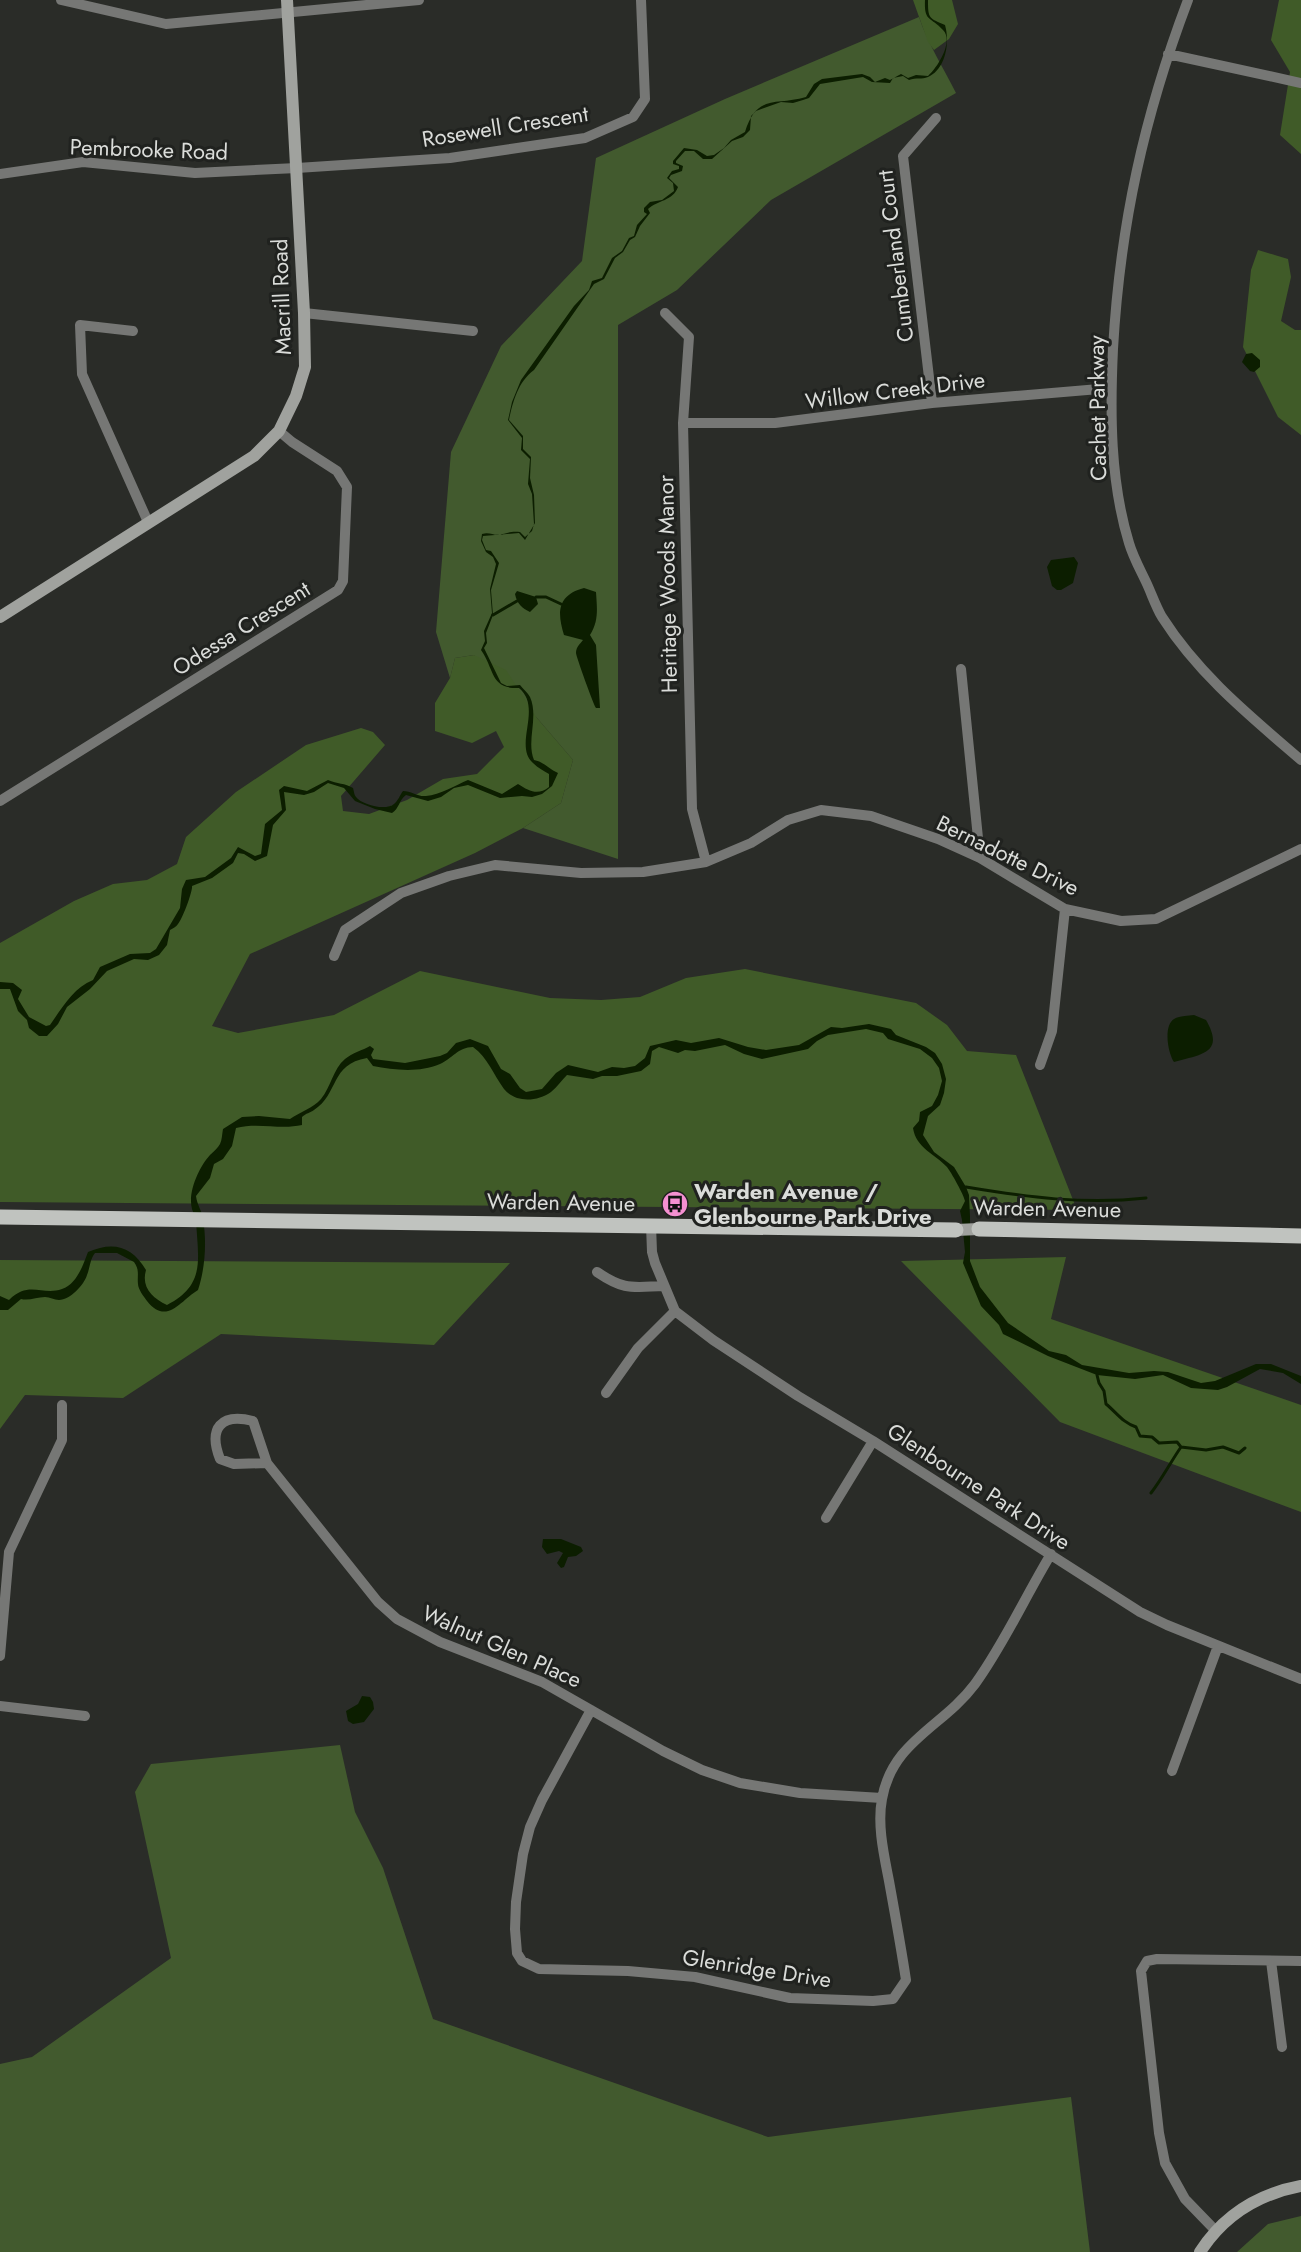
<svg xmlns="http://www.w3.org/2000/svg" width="1301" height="2252" font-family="Jost,sans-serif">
<rect width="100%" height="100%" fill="#2a2c28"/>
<!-- green -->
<path fill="#425a2e" d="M919 17C928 44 943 67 956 93L771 200 677 290 618 325V859L523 828 561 803 573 760 537 718 474 655 455 658 450 678 436 632 451 452 501 346 582 261 596 158 725 99Z
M340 1745 355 1812 383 1868 433 2019 768 2137 1071 2097 1090 2252H0V2064L32 2057 171 1958 135 1792 151 1764Z
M1301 2216V2252H1237L1268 2224Z"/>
<!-- forest -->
<path fill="#405b28" d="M913 0H952L958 24 949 39 934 50 928 42Z
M1279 0H1301V154L1280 135 1290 72 1271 40Z
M1258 250 1288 259 1291 277 1281 321 1295 330H1301V435L1278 417 1243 347 1251 270Z
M474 655 506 670 537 718 573 760 561 803 523 828 475 853 250 954 212 1026 238 1033 334 1015 420 971 550 998 601 1000 640 997 686 978 745 969 916 1003 947 1025 967 1051 1016 1055 1077 1210 0 1202V943L74 901 113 884 147 880 177 864 186 837 236 792 306 745 361 728 373 732 385 745 341 796 343 811 369 814 407 800 443 779 477 774 504 747 496 731 472 743 435 731V703L450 678 455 658Z
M1066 1257 1051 1319 1301 1405V1512L1060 1422 901 1261Z
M0 1260 510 1263 434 1345 221 1334 123 1398 25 1395 0 1429Z"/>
<!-- water -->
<path fill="#0c1e00" d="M925 0H928C928 19 929 18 945 25 950 42 946 69 928 77 922 80 916 77 909 80L903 76 893 78 890 83 872 82 863 77 820 84 809 98 803 100 793 103 781 102 756 111 751 116 750 130 743 137 732 141 712 159H703L694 151H685L676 161V163L683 166 682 171 671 175 669 178 678 187C673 201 658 200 648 209L650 213 640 226 635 237 630 240 623 252 615 258 604 279 594 284 534 370C518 382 513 401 509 420L523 436V449L531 457 530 478 534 495 535 523 525 540 519 533 483 536 482 540 486 550 491 551 499 563 491 590 493 615 486 633 487 643 484 648 501 683 507 686 520 685C523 689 528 693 530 697 539 717 526 741 534 760 544 762 549 769 558 773L552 786 542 794 532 797 522 796 500 798 468 785 454 788 441 797 428 801 406 795C399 800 399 809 392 813L375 809 355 801 344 788 328 783 314 792 304 795 284 792 286 810 273 825 267 856 255 861 244 854 238 853 233 863 212 878 192 886C193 891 182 920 178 924 176 927 173 928 170 930L167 945 159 955 148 960 134 959 107 971 90 989 67 1007 58 1024 47 1036H39L29 1028 27 1020 18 1011 10 989H0V982L13 983 22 990 18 999 29 1017 46 1026 50 1025C62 1008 73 988 93 980L100 967 130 954 150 953 156 949 180 908 182 889 186 880 205 877 231 858 238 847 255 856 261 854 265 824 282 810 279 790 284 786 307 791 328 780C337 784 345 783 353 788 354 791 354 795 356 797 362 805 386 811 394 804 398 801 400 795 403 791 411 791 418 797 426 796 440 795 456 785 468 780L502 794 518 784C529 791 538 796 549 787V774C544 771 538 768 533 763 513 745 543 708 519 688 490 689 495 670 481 650L485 641 484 631 492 613 490 589 496 564 493 557 486 552 481 541 482 534C489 532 492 535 498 535 506 534 509 531 520 532L525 537 532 531 534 524 532 494 528 484 530 459 521 450 522 438 508 420 512 402 521 380 574 306 589 290 592 281 602 278 612 258 622 251 629 238 634 236 637 225 647 214 644 212V208L650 202 662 200 674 191 673 183 667 178 672 171 679 169V166L673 164V161L684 148 697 150 707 156 714 155 724 148 731 140 745 132C757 93 776 106 806 97L814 84 822 79 862 74 870 77 875 82 885 78 890 80 901 74 908 78 916 75 928 76C938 67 954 41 943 30 930 16 924 22 925 0Z
M1252 353 1260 360V367L1254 372 1250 371 1242 362 1246 354Z
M1074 557 1078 563 1073 583 1061 590H1057L1052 586 1047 567 1051 560Z
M584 588 596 592C597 608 599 621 590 635L596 645 600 708H596C594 706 576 656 576 653 576 647 580 644 583 640L564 635C557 613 557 595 584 588Z
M517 591 536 597 538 604 530 612C522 608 517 604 515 594Z
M1194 1015 1206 1020C1225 1053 1202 1054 1174 1062 1168 1053 1163 1026 1174 1019 1179 1016 1187 1016 1194 1015Z
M869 1024 891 1029 896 1035 926 1047 935 1053 942 1064 946 1079 944 1093 940 1105 928 1116 923 1135 934 1152 954 1167 966 1187 969 1195 970 1217V1261L980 1287 1008 1323 1049 1351 1066 1355 1082 1365 1129 1373 1154 1371 1168 1372 1201 1383 1215 1381 1256 1364H1271L1301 1376V1384L1283 1373 1260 1369 1227 1387 1218 1390 1191 1388 1163 1375 1135 1379 1097 1375 1048 1356 1003 1334 999 1325 981 1306 963 1263 965 1252 962 1220 960 1211 965 1201C964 1195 951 1172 947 1167 935 1154 916 1148 913 1128L919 1121 920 1112 932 1106 938 1095 942 1081 939 1068 932 1058 920 1049 888 1039 883 1033 866 1029 828 1035 817 1041 808 1049 762 1059 744 1054 725 1045 695 1051 685 1050 678 1053 659 1047 652 1051 650 1064 641 1071 617 1076H602L593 1079 567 1075C562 1080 557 1087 551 1092 537 1102 515 1103 504 1089 493 1074 488 1058 473 1047 458 1047 452 1059 440 1064 419 1073 394 1070 373 1066L367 1058C330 1064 339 1094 314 1110 310 1113 306 1113 302 1117V1125C280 1130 258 1122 236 1128L232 1146 223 1159 214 1164 210 1178 196 1196C197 1205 202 1211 203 1219 207 1242 205 1269 198 1290 181 1300 167 1326 147 1301 144 1297 138 1289 138 1284 137 1276 140 1270 134 1262L117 1253H95C90 1259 90 1268 87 1275 84 1285 70 1300 59 1300 54 1300 50 1297 45 1297 37 1297 29 1301 21 1299L8 1310H0V1296L9 1300C29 1280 42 1296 62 1289 77 1284 83 1265 88 1252 113 1241 132 1246 146 1270 141 1287 152 1298 167 1305 208 1284 197 1256 196 1217 183 1201 198 1168 210 1155 214 1151 218 1148 220 1144 222 1140 222 1134 223 1129L242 1117 259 1116 290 1119C300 1112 313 1108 321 1099 331 1087 333 1069 345 1059 352 1053 363 1050 370 1046L374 1049 371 1055 373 1059 405 1063 440 1056 447 1053 456 1043 470 1039 488 1046 501 1069 510 1074 520 1088 526 1092 542 1089 556 1073 568 1065 598 1072 612 1067 624 1068 635 1066 645 1058 650 1046 676 1040 691 1043 719 1038 748 1047 766 1050 799 1045 831 1027 842 1028Z
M543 1539H561L581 1547 583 1551 576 1556 568 1557 564 1567 561 1568 557 1563 563 1553 559 1551 547 1554 542 1547Z
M362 1696 370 1697 373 1702 374 1709 364 1722 353 1724 348 1721 346 1711 358 1704Z"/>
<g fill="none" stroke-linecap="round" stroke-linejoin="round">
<!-- stream -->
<path stroke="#0c1e00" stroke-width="3" d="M536 597H546L561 604
M493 615 517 601
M966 1187C1026 1197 1085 1205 1146 1198
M1097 1375 1099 1383 1104 1391 1106 1404C1117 1413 1122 1422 1136 1427L1140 1436 1152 1437 1159 1443 1177 1442 1181 1447 1206 1450 1223 1447 1239 1453 1245 1448
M1151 1493C1162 1479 1170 1463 1181 1447"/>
<!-- street -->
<path stroke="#767775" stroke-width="10" d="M61 0 166 24 419 0
M1188 0C1144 116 1120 225 1113 349 1110 413 1110 481 1129 543 1133 557 1141 571 1147 584 1152 595 1156 607 1162 617 1199 675 1250 716 1301 760
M1168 54 1301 83
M0 174 83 162 195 173 297 168 450 158 585 138 633 117 645 99 641 0
M304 313 473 331
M665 313 689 337 683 423 692 809 706 862
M133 331 80 325 82 374 148 522
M932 403 903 156 936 118
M683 423H775L932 403 1111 388
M961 669 980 858
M0 801 338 590 343 581 347 487 337 471 292 442 279 431
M334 956 345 930 401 893 449 876 495 865 581 873 643 872 706 862 751 843 788 820 821 810 871 816 938 839 980 858 1065 909 1121 921 1156 919 1301 849
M1040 1065 1052 1031 1065 909
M651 1225 652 1252 655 1263 675 1311 713 1340 798 1396 873 1441 1140 1612 1167 1625 1301 1679
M597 1272C625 1291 632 1287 664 1286
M606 1393 638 1348 675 1311
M267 1463 234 1464 220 1459C208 1428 221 1413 253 1421L267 1463 378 1602 397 1619 440 1642 542 1682 663 1751 702 1770 740 1783 800 1793 882 1798
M826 1518 873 1441
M0 1656 9 1552 62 1440V1405
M0 1706 85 1716
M591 1710 542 1800 530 1827 523 1854 516 1902 515 1929 517 1953 522 1961 539 1969 628 1971 695 1977 790 1998 873 2001 893 1999 906 1980C901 1947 895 1914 889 1881 884 1855 877 1825 882 1799 892 1741 943 1727 975 1684 1004 1644 1025 1597 1051 1554
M1172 1771 1218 1646
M1271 1961 1282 2047
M1215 2230 1185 2199 1165 2163 1159 2133 1141 1971 1147 1961 1157 1959 1301 1961"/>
<!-- secondary -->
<path stroke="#a0a29e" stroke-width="12" d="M0 617 254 456 279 431 296 396 305 367 304 313 287 0
M956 1230 979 1229
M1200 2252C1224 2215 1258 2194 1301 2186"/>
<!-- primary -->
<path stroke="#c0c3bf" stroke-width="15" d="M0 1217 956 1230
M979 1229 1301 1236"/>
</g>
<!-- icons -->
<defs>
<symbol id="bus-disc" viewBox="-11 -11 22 22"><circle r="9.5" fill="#f590d1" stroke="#20221f"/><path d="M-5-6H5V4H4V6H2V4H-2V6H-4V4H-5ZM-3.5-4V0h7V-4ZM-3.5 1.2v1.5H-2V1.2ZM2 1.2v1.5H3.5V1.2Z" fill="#111"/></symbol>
</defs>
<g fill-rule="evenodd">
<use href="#bus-disc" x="660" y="1189" width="30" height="30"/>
</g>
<g text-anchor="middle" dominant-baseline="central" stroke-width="6" stroke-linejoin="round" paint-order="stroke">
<!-- street labels -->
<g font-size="22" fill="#dadcd9" stroke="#20221f">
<text transform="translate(505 126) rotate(-9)">Rosewell Crescent</text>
<text transform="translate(149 149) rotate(2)">Pembrooke Road</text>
<text transform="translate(895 256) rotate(-97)">Cumberland Court</text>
<text transform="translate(281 297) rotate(-92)">Macrill Road</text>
<text transform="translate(895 390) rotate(-7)">Willow Creek Drive</text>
<text transform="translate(1097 408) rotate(-91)">Cachet Parkway</text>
<text transform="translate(667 584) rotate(-91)">Heritage Woods Manor</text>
<text transform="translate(241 628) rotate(-32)">Odessa Crescent</text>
<text transform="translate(1008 855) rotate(26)">Bernadotte Drive</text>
<text transform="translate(561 1202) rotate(1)">Warden Avenue</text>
<text transform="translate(1047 1208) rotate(1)">Warden Avenue</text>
<text transform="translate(979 1486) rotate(33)">Glenbourne Park Drive</text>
<text transform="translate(502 1646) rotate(24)">Walnut Glen Place</text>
<text transform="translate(757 1968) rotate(9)">Glenridge Drive</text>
</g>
<!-- poi labels -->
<g font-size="22" font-weight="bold" fill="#dadcd9" stroke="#20221f" text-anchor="start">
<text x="694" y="1191">Warden Avenue /<tspan x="694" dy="25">Glenbourne Park Drive</tspan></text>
</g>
</g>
</svg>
